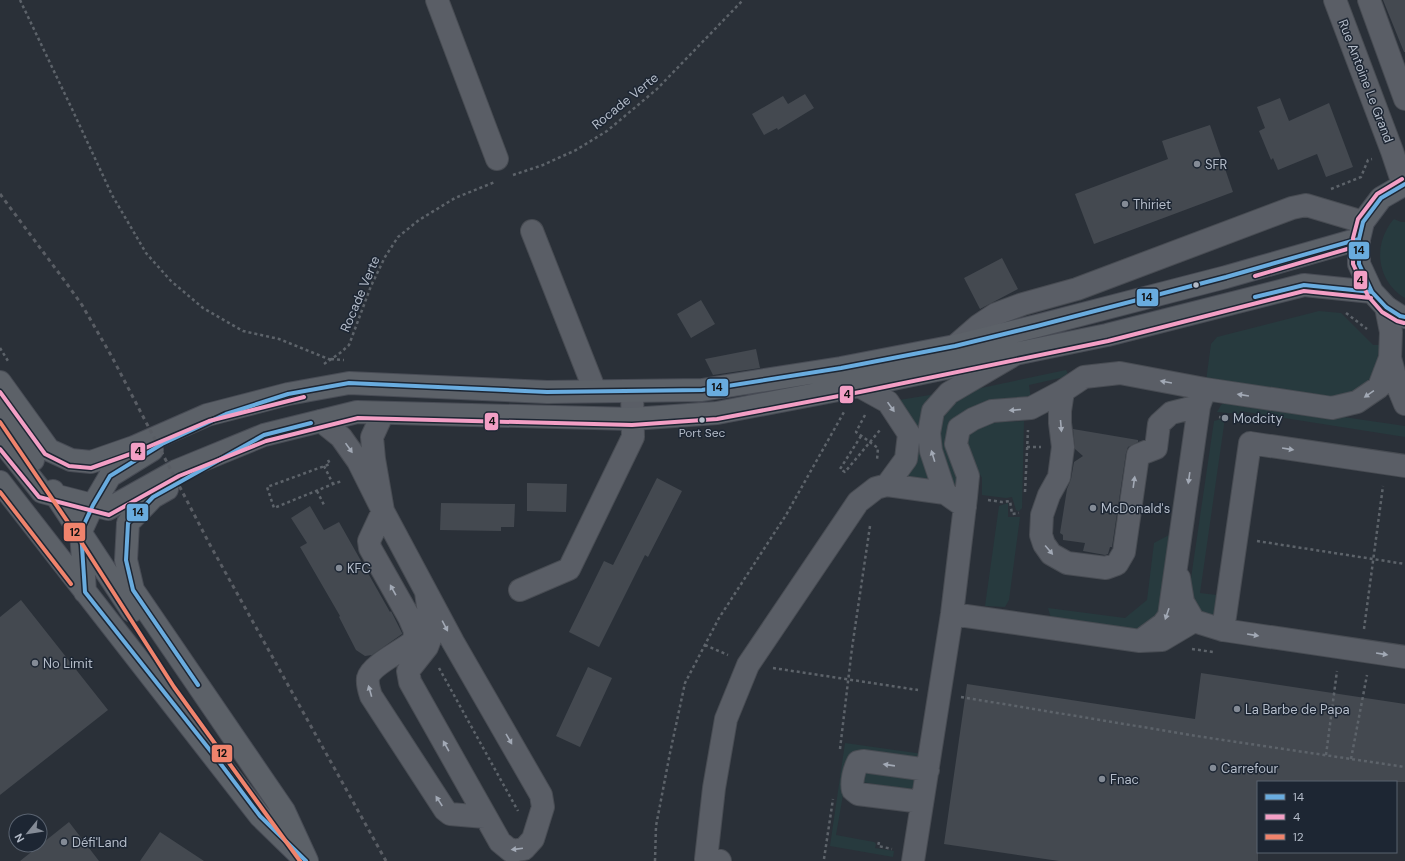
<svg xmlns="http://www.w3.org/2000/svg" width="1405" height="861" font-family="'DM Sans',sans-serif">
<rect width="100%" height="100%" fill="#2a3038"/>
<!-- green -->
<path fill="#273a3e" d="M1394 219 1401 222H1405V298C1381 284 1373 253 1387 229 1389 225 1391 222 1394 219Z
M1319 311 1341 313 1373 345H1381L1380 358 1372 380 1363 389 1330 399 1206 381 1211 344 1217 337Z
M1066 370 1069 376 1029 385 1031 400 961 418 959 486H954L936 443 942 409 962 392Z
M936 394 930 481 903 477 912 461 893 401Z
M1228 400 1405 426V437L1240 411 1239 414 1217 412 1221 405Z
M1225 418 1200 593 1217 595 1214 620 1196 614 1190 585 1214 421Z
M1024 421 1022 508 1019 511 1016 510 1012 497 1006 498 982 495V478L975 465 967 454V435L982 423Z
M1188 445 1163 613 1145 631 1051 618 1048 608 1125 618 1147 600 1154 543 1169 535 1182 448Z
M1008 503V517H1020L1009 600 1005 607 985 606 999 506Z
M845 743 923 754 917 764 850 755 836 835 874 842 876 844 875 848 894 851 893 857 830 846Z
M862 768 918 774 914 788 906 789 862 782Z"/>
<!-- building -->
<path fill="#444950" d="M1383 0H1405V52H1404Z
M805 94 814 108 778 130 777 128 764 135 752 114 783 96 788 104Z
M1280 98 1289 121 1329 103 1353 167 1326 177 1317 154 1278 170 1273 158 1271 160 1259 131 1265 128 1257 107Z
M1210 125 1233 192 1094 244 1075 194 1168 159 1162 141Z
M1002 258 1018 289 980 309 964 278Z
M701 300 715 324 691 338 677 314Z
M756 349 760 368 713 375 705 359Z
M1073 429 1138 440V442L1128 447 1126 453 1112 547H1110L1108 554 1105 555 1083 551 1085 543 1063 540V535L1060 533 1067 489 1071 479 1074 462 1083 456 1075 449Z
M657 478 682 491 648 557 645 555 599 647 569 632 604 561 613 565Z
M527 483 567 484 566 512 527 511Z
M441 503 515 504 514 527H501V531L440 530Z
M310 506 324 530 339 522 390 612 391 611 402 633V634L372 655 365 656 356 650 339 617 340 616 300 547 307 543 291 518Z
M21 600 108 710 0 795V617Z
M588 667 612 678 580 747 556 736Z
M1201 673 1405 704V782H1258V861H1059L944 844 967 684 1195 719Z
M69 822 99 861H20Z
M160 832 204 861H140Z"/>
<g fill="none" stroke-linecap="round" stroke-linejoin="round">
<defs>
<path id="minor" d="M437 0 497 159
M1335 0 1392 151 1403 184
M1369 0 1405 99
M532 231 595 391
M955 346 978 326 996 314 1023 304 1077 289 1292 208 1306 205 1363 222
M1390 358 1398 387 1405 404
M859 386 888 402 909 434 906 459 887 485
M1199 406 1171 413 1159 424 1156 448 1138 455 1124 552 1117 564 1106 568 1067 563 1051 554 1044 544 1041 535 1042 515 1049 495 1059 477 1063 447 1060 423V411L1063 391 1084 377 1120 373 1205 389
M383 413 372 437 374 459 383 511 369 541 370 548 409 617 415 631 414 641C404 650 371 665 368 678 367 684 369 690 371 696L445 810 450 814 485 817
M321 421 341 437 358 461 383 511 453 642 541 795 543 807 533 839 524 849 511 851 500 842 410 682 408 671 427 647 432 634 426 592
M945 493 931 451 929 433 933 411 949 393 1012 356
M1179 578 1183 602 1194 621 1223 630 1405 657
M520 590 569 569 633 437 632 391
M952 614 1140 641 1162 640 1194 621
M1223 630 1250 443 1405 466
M1140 641 1163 624 1169 616 1199 406 1205 389 1332 408 1357 402 1379 387 1390 358 1391 332 1386 307
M922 802 858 794 853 790C851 782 854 770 858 762L863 761 928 770
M720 861 706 859 714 788 726 719 748 665 858 502 876 488 887 485 945 493 965 507
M913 861 952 614 966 497 968 476 956 444 959 428 973 419 992 411 1031 408 1063 391"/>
<path id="major" d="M1405 184 1381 198 1363 222 1359 239V264L1372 292 1386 307 1400 316 1405 317
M0 382 49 450 71 460 91 462 134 447 207 415 288 394 349 383 547 392 702 390 841 368 955 346 1037 326 1226 277 1359 239
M0 411 33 460
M0 439 42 492 108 509 176 471 264 435 357 412 632 419 717 413 859 386 1107 335 1304 285 1372 292
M0 482 260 816 298 853
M167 489 153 497 128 523 126 560 133 590 284 811 307 861
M53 491 132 611
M85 592 81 531 93 505 110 476 152 450"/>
</defs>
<!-- minor casing -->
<use href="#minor" stroke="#484c53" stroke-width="24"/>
<!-- major casing -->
<use href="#major" stroke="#484c55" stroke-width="24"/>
<!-- path -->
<path stroke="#5d636a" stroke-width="2.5" stroke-dasharray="3 3" stroke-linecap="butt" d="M20 0 72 109 112 195 146 253 171 281 203 308 243 331 279 339 331 360
M513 175 543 165 576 150 607 131 657 89 743 0
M1331 189 1361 177 1368 160 1372 159
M1346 313 1367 329
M0 348 8 361
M331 359 344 360
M324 364 340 353 349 345 371 286 385 257 398 237 419 220 455 198 495 182
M865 415 856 432 878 448 877 460
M1219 417 1225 418
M861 436 840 469 845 472 880 430
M1027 447H1041
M328 460 330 464 267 487 274 508 333 484 342 481V482
M324 466 333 484
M317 491 325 507
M1025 492 1028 430
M988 500 1002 502 1010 501 1012 514 1019 513
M1257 541 1405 564
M1364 629 1383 486
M705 645 728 655
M1192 649 1213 652
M439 668 518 811
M773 668 918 690
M961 697 1203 737 1405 767
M840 749 852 648 870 526
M1326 755 1337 671
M1351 759 1367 675
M879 842 878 846 892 849
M824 859 833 799
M655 861 656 826 670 753 685 683 719 618 786 515 844 412"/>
<!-- minor -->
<use href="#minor" stroke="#5a5e66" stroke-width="22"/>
<!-- major -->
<use href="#major" stroke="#5c6168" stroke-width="22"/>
<!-- rail -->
<path stroke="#595d64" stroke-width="3" stroke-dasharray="4 4" stroke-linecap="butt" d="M0 194 67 284 82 305 112 357 209 543 386 861"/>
<defs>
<path id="bus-1" d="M1405 184 1381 198 1363 222 1359 239V264L1372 292 1386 307 1400 316 1405 317
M1255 297 1304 285 1372 292
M198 685 133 590 126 560 128 523 153 497 264 435 311 423
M306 861 260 816 217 759 85 592 81 531 93 505 110 476 162 444 226 414 288 394 349 383 547 392 702 390 841 368 955 346 1037 326 1226 277 1359 239"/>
<path id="bus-2" d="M1402 179 1377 194 1358 219 1353 238V264L1368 296 1382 312 1397 321 1404 323
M1255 276 1361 245
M0 392 45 454 69 466 91 468 136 452 209 421 304 397
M0 449 39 497 109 515 179 476 266 441 358 418 632 425 717 419 860 392 1108 341 1304 291 1371 298"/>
<path id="bus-3" d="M0 422 76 534 174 687 300 861
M0 492 71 584"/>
</defs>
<!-- bus-1 casing -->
<use href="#bus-1" stroke="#1d2633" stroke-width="7"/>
<!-- bus-2 casing -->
<use href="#bus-2" stroke="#1d2633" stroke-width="7"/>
<!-- bus-3 casing -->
<use href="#bus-3" stroke="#1d2633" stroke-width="7"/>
<!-- bus-1 -->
<use href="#bus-1" stroke="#69acdf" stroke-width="4"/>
<!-- bus-2 -->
<use href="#bus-2" stroke="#f39fc5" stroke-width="4"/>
<!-- bus-3 -->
<use href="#bus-3" stroke="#f0836c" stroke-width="4"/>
</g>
<!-- one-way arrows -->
<defs><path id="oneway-solid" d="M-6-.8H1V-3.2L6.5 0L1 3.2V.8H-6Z"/></defs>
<g fill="#a2a9b5">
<use href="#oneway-solid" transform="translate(1166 382) rotate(-170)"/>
<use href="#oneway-solid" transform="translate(1369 394) rotate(145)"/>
<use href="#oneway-solid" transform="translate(1243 395) rotate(-171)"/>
<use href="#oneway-solid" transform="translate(891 407) rotate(55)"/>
<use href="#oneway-solid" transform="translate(1015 410) rotate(175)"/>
<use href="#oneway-solid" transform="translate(1061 426) rotate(85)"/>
<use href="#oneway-solid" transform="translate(349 448) rotate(55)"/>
<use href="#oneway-solid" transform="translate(1288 449) rotate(9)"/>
<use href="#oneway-solid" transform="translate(933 456) rotate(-107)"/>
<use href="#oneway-solid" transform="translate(1189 478) rotate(98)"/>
<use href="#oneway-solid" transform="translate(1134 482) rotate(-82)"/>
<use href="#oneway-solid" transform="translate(1049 550) rotate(50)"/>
<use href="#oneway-solid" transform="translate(393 590) rotate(-119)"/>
<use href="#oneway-solid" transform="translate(1167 614) rotate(109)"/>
<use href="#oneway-solid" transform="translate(445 626) rotate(62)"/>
<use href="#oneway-solid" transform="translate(1253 635) rotate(9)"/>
<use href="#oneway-solid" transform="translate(1382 654) rotate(9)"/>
<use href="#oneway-solid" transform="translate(370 691) rotate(-106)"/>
<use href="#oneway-solid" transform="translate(509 739) rotate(60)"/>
<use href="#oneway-solid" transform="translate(446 746) rotate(-119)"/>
<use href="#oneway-solid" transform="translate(889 765) rotate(-172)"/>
<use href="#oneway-solid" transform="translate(439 801) rotate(-123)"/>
<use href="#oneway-solid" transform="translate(517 849) rotate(173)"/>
</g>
<!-- markers -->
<g fill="#848b96" stroke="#1d2633" stroke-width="1.5">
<circle cx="1197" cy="164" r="4"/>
<circle cx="1125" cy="204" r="4"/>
<circle cx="1225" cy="418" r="4"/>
<circle cx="1093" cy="508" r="4"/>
<circle cx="339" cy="568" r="4"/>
<circle cx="35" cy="663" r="4"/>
<circle cx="1237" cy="709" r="4"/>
<circle cx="1213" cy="768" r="4"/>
<circle cx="1102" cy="779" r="4"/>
<circle cx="64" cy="842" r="4"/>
</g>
<g fill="#b4bcc9" stroke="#1d2633" stroke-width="1.5">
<circle cx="1196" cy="285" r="3.5"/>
<circle cx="702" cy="420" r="3.5"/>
</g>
<g text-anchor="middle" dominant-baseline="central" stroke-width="3" stroke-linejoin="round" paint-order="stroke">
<!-- bus labels -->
<g font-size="12" fill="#b4bcc9" stroke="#1d2633">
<text x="702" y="433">Port Sec</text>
</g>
<!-- street labels -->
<g font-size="13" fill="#b4bcc9" stroke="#1d2633">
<text transform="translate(1366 81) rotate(69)">Rue Antoine Le Grand</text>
<text transform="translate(625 101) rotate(-39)">Rocade Verte</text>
<text transform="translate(360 294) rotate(-67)">Rocade Verte</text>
</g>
<!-- poi labels -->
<g font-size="13" fill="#b4bcc9" stroke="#1d2633" text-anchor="start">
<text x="1205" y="164">SFR</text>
<text x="1133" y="204">Thiriet</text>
<text x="1233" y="418">Modcity</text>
<text x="1101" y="508">McDonald's</text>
<text x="347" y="568">KFC</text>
<text x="43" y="663">No Limit</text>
<text x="1245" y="709">La Barbe de Papa</text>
<text x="1221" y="768">Carrefour</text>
<text x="1110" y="779">Fnac</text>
<text x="72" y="842">Défi'Land</text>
</g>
</g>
<g stroke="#1d2633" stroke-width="1.5">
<rect x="1348" y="241" width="22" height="19" rx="4" fill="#69acdf"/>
<rect x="1353" y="270" width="15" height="20" rx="4" fill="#f39fc5"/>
<rect x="1136" y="288" width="23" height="19" rx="4" fill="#69acdf"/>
<rect x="706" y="378" width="23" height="19" rx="4" fill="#69acdf"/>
<rect x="839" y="385" width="15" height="19" rx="4" fill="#f39fc5"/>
<rect x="484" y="412" width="15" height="19" rx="4" fill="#f39fc5"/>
<rect x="130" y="442" width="16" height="19" rx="4" fill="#f39fc5"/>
<rect x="126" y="503" width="23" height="19" rx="4" fill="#69acdf"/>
<rect x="63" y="522" width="23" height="20" rx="4" fill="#f0836c"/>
<rect x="211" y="744" width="22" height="19" rx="4" fill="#f0836c"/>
</g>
<g font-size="11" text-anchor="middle" font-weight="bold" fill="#111">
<text x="1359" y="254">14</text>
<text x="1360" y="284">4</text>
<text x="1147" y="301">14</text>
<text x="717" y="391">14</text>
<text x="847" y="398">4</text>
<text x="492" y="425">4</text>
<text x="138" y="455">4</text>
<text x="138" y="516">14</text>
<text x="75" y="536">12</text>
<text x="222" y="757">12</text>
</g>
<!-- legend -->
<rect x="1257" y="781" width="140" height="72" fill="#1d2633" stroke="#59626f"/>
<rect x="1265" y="794" width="20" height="6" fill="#69acdf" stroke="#59626f"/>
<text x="1293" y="801" font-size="12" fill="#b4bcc9">14</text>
<rect x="1265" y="814" width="20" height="6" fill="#f39fc5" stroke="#59626f"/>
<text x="1293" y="821" font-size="12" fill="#b4bcc9">4</text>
<rect x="1265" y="834" width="20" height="6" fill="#f0836c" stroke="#59626f"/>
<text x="1293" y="841" font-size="12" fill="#b4bcc9">12</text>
<!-- north arrow -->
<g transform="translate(28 833) rotate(240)"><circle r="19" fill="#1d2633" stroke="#59626f"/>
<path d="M0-3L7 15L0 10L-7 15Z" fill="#848b96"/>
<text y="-6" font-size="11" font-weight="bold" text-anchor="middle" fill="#b4bcc9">N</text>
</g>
</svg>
